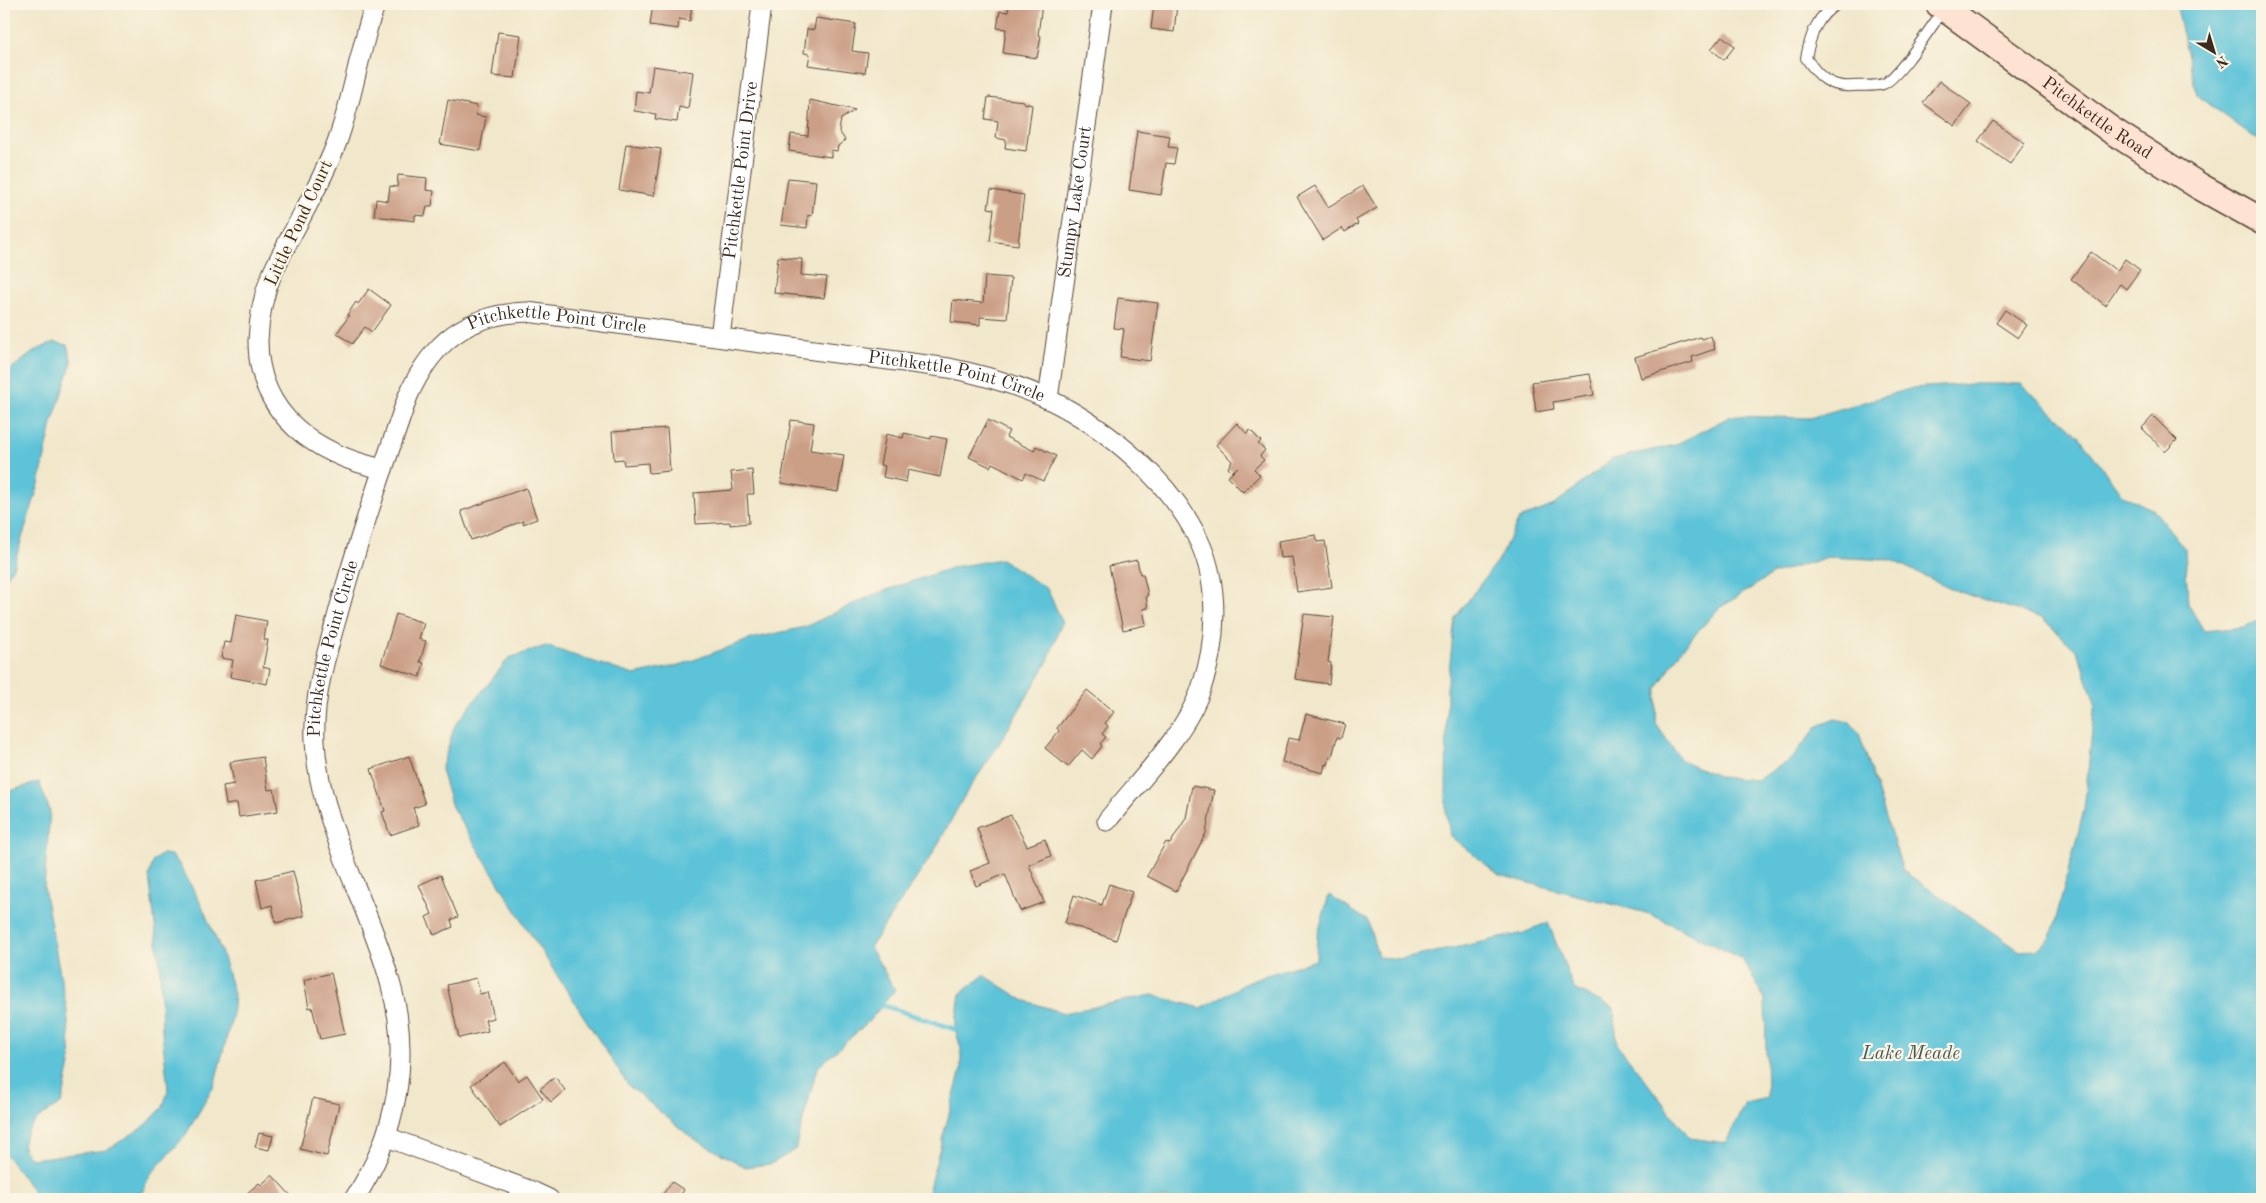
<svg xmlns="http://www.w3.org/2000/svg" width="2266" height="1203" font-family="'Old Standard TT',serif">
<rect width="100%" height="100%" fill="#fcf5e5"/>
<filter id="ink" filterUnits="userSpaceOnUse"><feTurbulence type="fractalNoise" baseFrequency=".02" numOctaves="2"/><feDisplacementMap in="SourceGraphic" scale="10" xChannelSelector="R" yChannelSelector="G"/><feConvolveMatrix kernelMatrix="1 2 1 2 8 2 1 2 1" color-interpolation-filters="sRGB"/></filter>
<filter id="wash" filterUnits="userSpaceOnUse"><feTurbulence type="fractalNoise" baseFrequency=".0096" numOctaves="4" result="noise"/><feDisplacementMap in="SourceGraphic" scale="20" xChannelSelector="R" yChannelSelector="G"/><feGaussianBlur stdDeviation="1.12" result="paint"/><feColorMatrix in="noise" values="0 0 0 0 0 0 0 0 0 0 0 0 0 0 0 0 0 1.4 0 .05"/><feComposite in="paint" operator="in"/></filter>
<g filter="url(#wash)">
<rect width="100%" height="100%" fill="#f1e7ca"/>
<!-- water -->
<path fill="#5cc3d8" stroke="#4c767b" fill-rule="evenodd" d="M2176 4H2262V143L2197 95Z
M54 342 67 345 72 362 52 423 39 484 13 567 4 582V374L35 351Z
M1972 384H2021L2079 436 2122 495 2154 510 2185 549 2188 604 2204 631 2244 627 2262 619V1199H926L961 1070V1048L955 1029 960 994 984 975 1023 1000 1064 1013 1152 995 1201 1008 1254 979 1316 960 1317 937 1329 895 1368 921 1378 957 1403 959 1524 933 1548 922 1574 989 1614 1008 1617 1044 1690 1138 1726 1143 1745 1103 1767 1098 1765 999 1742 959 1650 914 1499 875 1450 836 1446 810 1447 689 1455 618 1499 559 1519 519 1554 505 1612 459 1675 445 1731 416 1809 418 1913 388ZM1828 557 1891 560 1957 591 2042 618 2077 651 2095 702 2084 810 2051 938 2036 950 2020 951 1903 871 1859 733 1850 722 1835 719 1818 726 1790 760 1757 780 1720 777 1681 760 1656 724 1657 688 1682 649 1718 609 1773 574Z
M1001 559 1047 589 1062 621 1048 661 996 749 966 793 932 855 870 947 895 990 869 1021 817 1068 795 1150 771 1164 746 1167 692 1138 628 1085 531 935 452 807 441 770 455 725 509 658 546 646 634 675 680 665 751 639 805 627 872 595 954 567Z
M39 782 50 811 44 888 67 1011 71 1059 62 1103C42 1116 25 1123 23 1149L31 1159 107 1150 146 1125 163 1107 168 1090 162 1032 160 966 149 876 153 861 162 854 171 855 180 865 202 906 221 951 234 994 232 1017 214 1086 185 1136 150 1175 139 1199H39L4 1152V981L6 976 4 952V803L10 791Z"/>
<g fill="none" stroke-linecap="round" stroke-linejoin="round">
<!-- stream -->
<path stroke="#5cc3d8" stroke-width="5" d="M882 1005 955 1029"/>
</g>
<g id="blocks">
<!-- building -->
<path fill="#cb9e86" d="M653 4H692L690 21 679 19 678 29 650 25Z
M1009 4H1042L1038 35 1041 36 1037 58 1003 53 1006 29 997 28 1000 11 1008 12Z
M1154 4H1177L1174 32 1151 29Z
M816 18 856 24 852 51 868 53 865 73 808 65 810 54 804 53 807 29 814 30Z
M498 32 521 35 515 78 492 76Z
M1722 36 1735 46 1724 60 1711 49Z
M653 66 693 72 688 109 679 107 677 122 655 119 656 114 634 111 636 91 649 93Z
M1939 81 1971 104 1955 126 1923 103Z
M988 97 1024 101V103L1032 105 1026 151 1005 148 1006 140 996 138 998 121 985 119Z
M448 100 477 106 476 115 486 117 480 151 440 144Z
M810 100 855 110 841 119 839 131 845 140 838 146 837 151 831 150V157L789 151 791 134 808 136Z
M1993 121 2025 143 2010 164 1978 141Z
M1137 131 1170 136 1168 147 1177 148 1174 164 1166 163 1161 195 1129 190Z
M626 144 661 149 654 196 619 190Z
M398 175 427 178 426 190 434 191 432 206H427L425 216 415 215V221L374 216 376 199 388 201 390 186 397 187Z
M788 178 816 181 812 216 808 215 807 228 781 225Z
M1315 186 1328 207 1363 186 1377 208 1356 220 1358 224 1345 232 1342 228 1323 240 1297 197Z
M991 190 1024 195 1018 245 990 241 994 209 988 208Z
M2091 252 2117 271 2125 259 2140 270 2126 289 2120 284 2105 305 2071 279Z
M778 257 802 259 801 275 827 277 824 298 774 293Z
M985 276 1011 278 1007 319 980 317V325L951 322 953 300 983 303Z
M369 289 391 305 372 332 365 327 352 344 337 333 349 316 347 315 356 302 358 304Z
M1118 298 1158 303 1150 361 1120 357 1124 329 1114 328Z
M2005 310 2027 325 2018 338 1996 323Z
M1711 336 1715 349 1692 357 1693 362 1641 378 1635 357 1701 337 1702 339Z
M1590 374 1594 395 1553 402 1554 409 1536 412 1532 382Z
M2153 416 2177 440 2165 452 2142 428Z
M791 420 814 423 810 450 844 455 838 492 781 483Z
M988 420 1009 431 1006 437 1034 451 1036 446 1056 456 1043 481 1026 473 1023 479 992 463 990 467 969 457Z
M1237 423 1247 434 1250 430 1261 441 1258 444 1265 450 1260 456 1264 460 1254 469 1260 475 1243 492 1228 477 1238 467 1232 472 1228 468 1232 461 1216 445Z
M667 428 670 471 649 473 648 463 624 465 623 459 614 460 612 432Z
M904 433 931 439V436L947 439 940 477 908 470 906 482 883 477 885 466 880 465 886 434 903 438Z
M752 470 754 494H747L749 523 730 525V522L696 524 694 493 733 490 731 472Z
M526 488 537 519 523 524V521L471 540 461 511Z
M1316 535 1317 542 1325 541 1332 587 1297 592 1292 557 1280 558 1278 541Z
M1137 560 1140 574H1143L1148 595 1146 596 1148 608 1143 609 1146 625 1123 630 1109 566Z
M396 614 424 623 419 639 426 641 420 662 424 663 420 677 381 664Z
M1304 614 1334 617 1328 662 1331 663 1329 684 1295 679Z
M236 615 267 621 264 640H268L263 667 270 669 267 684 230 677 233 660 221 658 224 642 231 643Z
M1087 690 1114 712 1105 723 1108 726 1102 734 1106 737 1100 744 1102 746 1092 759 1082 750 1068 767 1045 748 1059 731 1057 728Z
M1306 714 1345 724 1341 738 1337 737 1332 757 1330 756 1328 765 1325 764 1323 773 1282 762 1288 738 1299 740Z
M409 756 425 804 413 808 419 825 390 835 382 812 385 811 371 769Z
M263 757 268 790 274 789 278 811 239 817 237 803 226 805 223 786 234 784 230 762Z
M1192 786 1214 790 1206 833 1176 891 1147 876 1166 842 1170 844 1186 818Z
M1011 815 1027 846 1045 839 1051 856 1029 865 1044 902 1020 911 1005 874 976 886 970 871 990 863 977 828Z
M293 871 304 916 276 923 272 905 262 908 256 880Z
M441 875 458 917 451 920 453 927 434 935 426 917 432 914 419 885Z
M1109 884 1132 892 1116 940 1065 923 1074 895 1102 905Z
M331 973 345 1034 320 1039 312 1007 309 1008 304 980Z
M476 978 480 994 488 992 494 1018 485 1020 488 1031 459 1038 447 985Z
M505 1062 518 1081 527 1075 543 1099 500 1127 471 1085Z
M555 1077 565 1090 551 1102 540 1089Z
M313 1098 339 1104 327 1156 300 1149Z
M259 1133 273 1136 269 1150 255 1147Z
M272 1175 294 1199H240L259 1183 261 1185Z
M672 1182 684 1190 678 1199H659Z"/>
</g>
</g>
<g filter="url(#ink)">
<use href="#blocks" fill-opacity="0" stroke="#564638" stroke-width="1"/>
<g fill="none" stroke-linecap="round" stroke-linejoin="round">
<defs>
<path id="service" d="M1838 4C1817 14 1810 37 1806 58 1818 76 1830 88 1852 86 1862 85 1874 87 1883 84 1898 79 1933 24 1944 9"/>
<g id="minor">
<path d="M376 4C368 21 365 40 360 58 353 86 347 115 337 142 320 188 292 230 272 274 263 295 259 318 258 341 258 416 317 455 383 469"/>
<path id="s1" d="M720 337 762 4"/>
<path id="s2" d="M1048 399 1103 4"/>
<path d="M387 1137 534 1192 549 1199"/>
<path id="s3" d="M354 1199C397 1135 412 1057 390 982 379 941 361 902 346 863 331 823 317 784 315 741 313 698 325 658 337 617 357 542 383 469 408 396 432 342 467 314 527 312L949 368C983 375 1018 385 1050 400 1107 428 1172 482 1199 541 1220 585 1217 644 1201 689 1185 735 1137 783 1107 821"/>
</g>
<g id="secondary">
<path id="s4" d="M1939 4 2111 130 2199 186 2262 221"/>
</g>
</defs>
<!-- service casing -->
<use href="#service" stroke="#564638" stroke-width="12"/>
<!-- minor casing -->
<use href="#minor" stroke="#564638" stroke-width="21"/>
<!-- secondary casing -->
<use href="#secondary" stroke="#564638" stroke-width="29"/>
<!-- service -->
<use href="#service" stroke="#fff" stroke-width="10"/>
<!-- minor -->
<use href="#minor" stroke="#fff" stroke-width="19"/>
<!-- secondary -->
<use href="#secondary" stroke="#fee3d2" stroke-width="26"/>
</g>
</g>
<g text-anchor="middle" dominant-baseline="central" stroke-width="4.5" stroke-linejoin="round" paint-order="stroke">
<!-- street labels -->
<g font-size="18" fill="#3b2a1e" stroke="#fcf5e5">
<text stroke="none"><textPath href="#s4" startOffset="195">Pitchkettle Road</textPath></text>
<text stroke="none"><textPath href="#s1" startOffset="168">Pitchkettle Point Drive</textPath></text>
<text stroke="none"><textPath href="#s2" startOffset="199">Stumpy Lake Court</textPath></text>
<text transform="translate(299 223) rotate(-65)">Little Pond Court</text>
<text stroke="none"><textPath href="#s3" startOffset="1024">Pitchkettle Point Circle</textPath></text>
<text stroke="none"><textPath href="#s3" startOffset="1429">Pitchkettle Point Circle</textPath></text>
<text stroke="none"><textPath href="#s3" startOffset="575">Pitchkettle Point Circle</textPath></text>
</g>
<!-- water labels -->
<g font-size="19" font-style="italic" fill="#455856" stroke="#fcf5e5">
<text x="1911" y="1054">Lake Meade</text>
</g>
</g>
<!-- margin -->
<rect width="2266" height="1203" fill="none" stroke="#fcf5e5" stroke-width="20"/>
<!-- north arrow -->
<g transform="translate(2214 52) rotate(142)" stroke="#fcf5e5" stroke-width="4" paint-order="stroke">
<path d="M0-4L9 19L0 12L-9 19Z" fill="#3b2a1e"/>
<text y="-8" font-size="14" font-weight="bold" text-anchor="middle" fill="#3b2a1e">N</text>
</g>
</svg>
